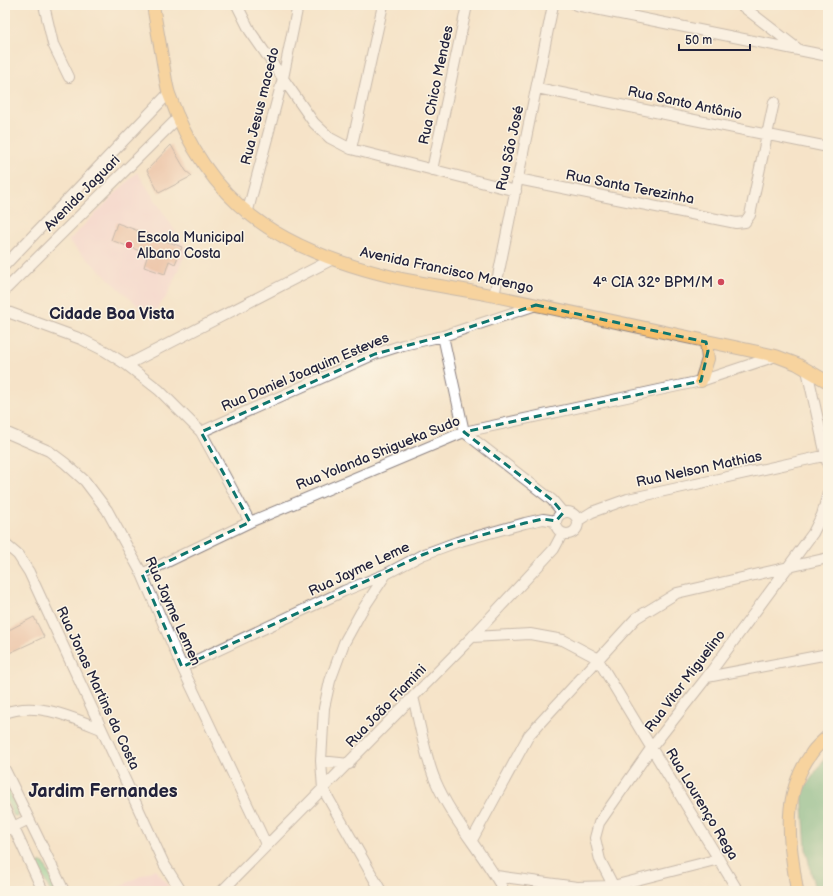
<svg xmlns="http://www.w3.org/2000/svg" width="833" height="896" font-family="'Balsamiq Sans',sans-serif">
<rect width="100%" height="100%" fill="#fcf5e5"/>
<filter id="ink" filterUnits="userSpaceOnUse"><feTurbulence type="fractalNoise" baseFrequency=".025" numOctaves="2"/><feDisplacementMap in="SourceGraphic" scale="8" xChannelSelector="R" yChannelSelector="G"/><feConvolveMatrix kernelMatrix="1 2 1 2 8 2 1 2 1" color-interpolation-filters="sRGB"/></filter>
<filter id="wash" filterUnits="userSpaceOnUse"><feTurbulence type="fractalNoise" baseFrequency=".012" numOctaves="4" result="noise"/><feDisplacementMap in="SourceGraphic" scale="16" xChannelSelector="R" yChannelSelector="G"/><feGaussianBlur stdDeviation="0.9" result="paint"/><feColorMatrix in="noise" values="0 0 0 0 0 0 0 0 0 0 0 0 0 0 0 0 0 1.4 0 .05"/><feComposite in="paint" operator="in"/></filter>
<g filter="url(#wash)">
<rect width="100%" height="100%" fill="#f5e3c8"/>
<!-- built -->
<path fill="#f6cfd6" d="M137 172 187 249 167 296 150 317 68 241Z
M155 869 172 891H110Z"/>
<!-- green -->
<path fill="#78ce93" stroke="#4d7867" d="M5 782 19 813 17 817 14 816 5 798Z
M39 863H44L57 891H50L38 866Z"/>
<!-- forest -->
<path fill="#62b17d" stroke="#426a5c" d="M828 757V891H815L806 849 802 792 824 759Z"/>
<g id="blocks">
<!-- building -->
<path fill="#e3a58a" d="M171 145 186 171 192 176 159 193 147 170Z
M117 223 182 247 175 264 169 261 165 274 144 267 148 254 111 240Z
M34 617 44 637 5 655V632Z"/>
</g>
</g>
<g filter="url(#ink)">
<use href="#blocks" fill-opacity="0" stroke="#8c8282" stroke-width="1"/>
<g fill="none" stroke-linecap="round" stroke-linejoin="round">
<defs>
<path id="minor" d="M44 5 53 44 69 77
M237 5 250 31 314 123 330 138 351 149 516 191
M576 5 828 56
M741 5 798 49
M537 88 828 147
M351 149 383 5
M432 170 467 5
M518 179 736 223 745 222 750 215 774 102
M247 214 283 78 298 5
M5 265 169 93
M5 290 179 117
M494 296 553 5
M5 311 81 339 105 351 127 365 159 390 201 432 250 522
M443 336 464 432 552 500 563 513
M127 365 331 260
M807 370 828 465
M5 432 49 451 65 463 85 481 107 510 142 574 182 667 266 844
M201 432 375 354 403 345 443 336 536 305
M556 523a11 11 0 1 1 22 0a11 11 0 1 1-22 0Z
M579 520 592 512 628 499 828 455
M5 544 18 555 29 572 164 864 181 891
M142 574 250 522 464 432 701 381 776 356
M472 637 530 634 563 640 597 658 738 891
M182 667 344 591 386 574 422 555 457 542 525 523 543 519 556 521
M707 677 828 654
M413 697C420 724 424 753 435 780 452 820 483 853 504 891
M5 713C37 701 71 717 101 729
M321 761 349 764
M5 770 64 891
M5 809 43 891
M5 831 29 819
M472 840 529 735 636 618 677 593 828 558
M496 876 577 887 613 886 719 859
M222 891 472 637 554 549 562 534
M381 891 323 789 321 761 324 708 330 681 344 643 361 612 386 574
M616 891 600 860 595 838 599 823 652 747 707 677 813 533 822 515 828 493"/>
<path id="major" d="M153 5C156 24 160 44 163 63 165 73 166 85 169 94 208 205 279 249 389 276 422 284 456 288 490 295 585 315 680 336 776 356L797 364 828 382
M701 381 708 359 706 342
M797 891C790 843 780 797 811 754 815 747 822 742 828 736"/>
</defs>
<!-- minor casing -->
<use href="#minor" stroke="#8c8282" stroke-width="12"/>
<!-- major casing -->
<use href="#major" stroke="#8c8282" stroke-width="14"/>
<!-- minor -->
<use href="#minor" stroke="#fff" stroke-width="10"/>
<!-- major -->
<use href="#major" stroke="#f8bf6c" stroke-width="12"/>
</g>
</g>
<!-- marked area -->
<path d="M0 0H833V896H0ZM536 305 706 342 708 351 701 381 464 432 552 500 563 513 556 521 543 519 525 523 457 542 422 555 182 667 142 574 250 522 201 432 375 354 443 336Z" fill="#f5e3c8" fill-opacity=".55" fill-rule="evenodd"/>
<path fill="none" stroke="#0f766e" stroke-width="3" stroke-dasharray="8 5" stroke-linejoin="round" d="M536 305 706 342 708 351 701 381 464 432 552 500 563 513 556 521 543 519 525 523 457 542 422 555 182 667 142 574 250 522 201 432 375 354 443 336Z"/>
<!-- markers -->
<g fill="#d1495b" stroke="#fcf5e5" stroke-width="1.5">
<circle cx="129" cy="245" r="4"/>
<circle cx="721" cy="282" r="4"/>
</g>
<g text-anchor="middle" dominant-baseline="central" stroke-width="3" stroke-linejoin="round" paint-order="stroke">
<!-- street labels -->
<g font-size="14" fill="#22223b" stroke="#fcf5e5">
<text transform="translate(436 85) rotate(-78)">Rua Chico Mendes</text>
<text transform="translate(685 103) rotate(12)">Rua Santo Antônio</text>
<text transform="translate(260 106) rotate(-76)">Rua Jesus macedo</text>
<text transform="translate(510 148) rotate(-78)">Rua São José</text>
<text transform="translate(630 187) rotate(11)">Rua Santa Terezinha</text>
<text transform="translate(82 193) rotate(-45)">Avenida Jaguari</text>
<text transform="translate(447 270) rotate(12)">Avenida Francisco Marengo</text>
<text transform="translate(305 372) rotate(-23)">Rua Daniel Joaquim Esteves</text>
<text transform="translate(378 453) rotate(-22)">Rua Yolanda Shigueka Sudo</text>
<text transform="translate(699 469) rotate(-12)">Rua Nelson Mathias</text>
<text transform="translate(359 569) rotate(-25)">Rua Jayme Leme</text>
<text transform="translate(173 611) rotate(66)">Rua Jayme Lemen</text>
<text transform="translate(685 681) rotate(-53)">Rua Vitor Miguelino</text>
<text transform="translate(98 688) rotate(65)">Rua Jonas Martins da Costa</text>
<text transform="translate(386 706) rotate(-46)">Rua João Fiamini</text>
<text transform="translate(702 804) rotate(59)">Rua Lourenço Rega</text>
</g>
<!-- poi labels -->
<g font-size="14" fill="#22223b" stroke="#fcf5e5" text-anchor="start">
<text x="137" y="237">Escola Municipal<tspan x="137" dy="16">Albano Costa</tspan></text>
<text x="713" y="282" text-anchor="end">4ª CIA 32º BPM/M</text>
</g>
<!-- quarter labels -->
<g font-size="16" font-weight="bold" fill="#22223b" stroke="#fcf5e5">
<text x="112" y="314">Cidade Boa Vista</text>
</g>
<!-- district labels -->
<g font-size="18" font-weight="bold" fill="#22223b" stroke="#fcf5e5">
<text x="103" y="791">Jardim Fernandes</text>
</g>
</g>
<!-- margin -->
<rect width="833" height="896" fill="none" stroke="#fcf5e5" stroke-width="20"/>
<!-- scale -->
<path d="M679 44v6h71v-6" fill="none" stroke="#22223b" stroke-width="2"/>
<text x="685" y="44" font-size="12" fill="#22223b" stroke="#fcf5e5" stroke-width="3" paint-order="stroke">50 m</text>
</svg>
